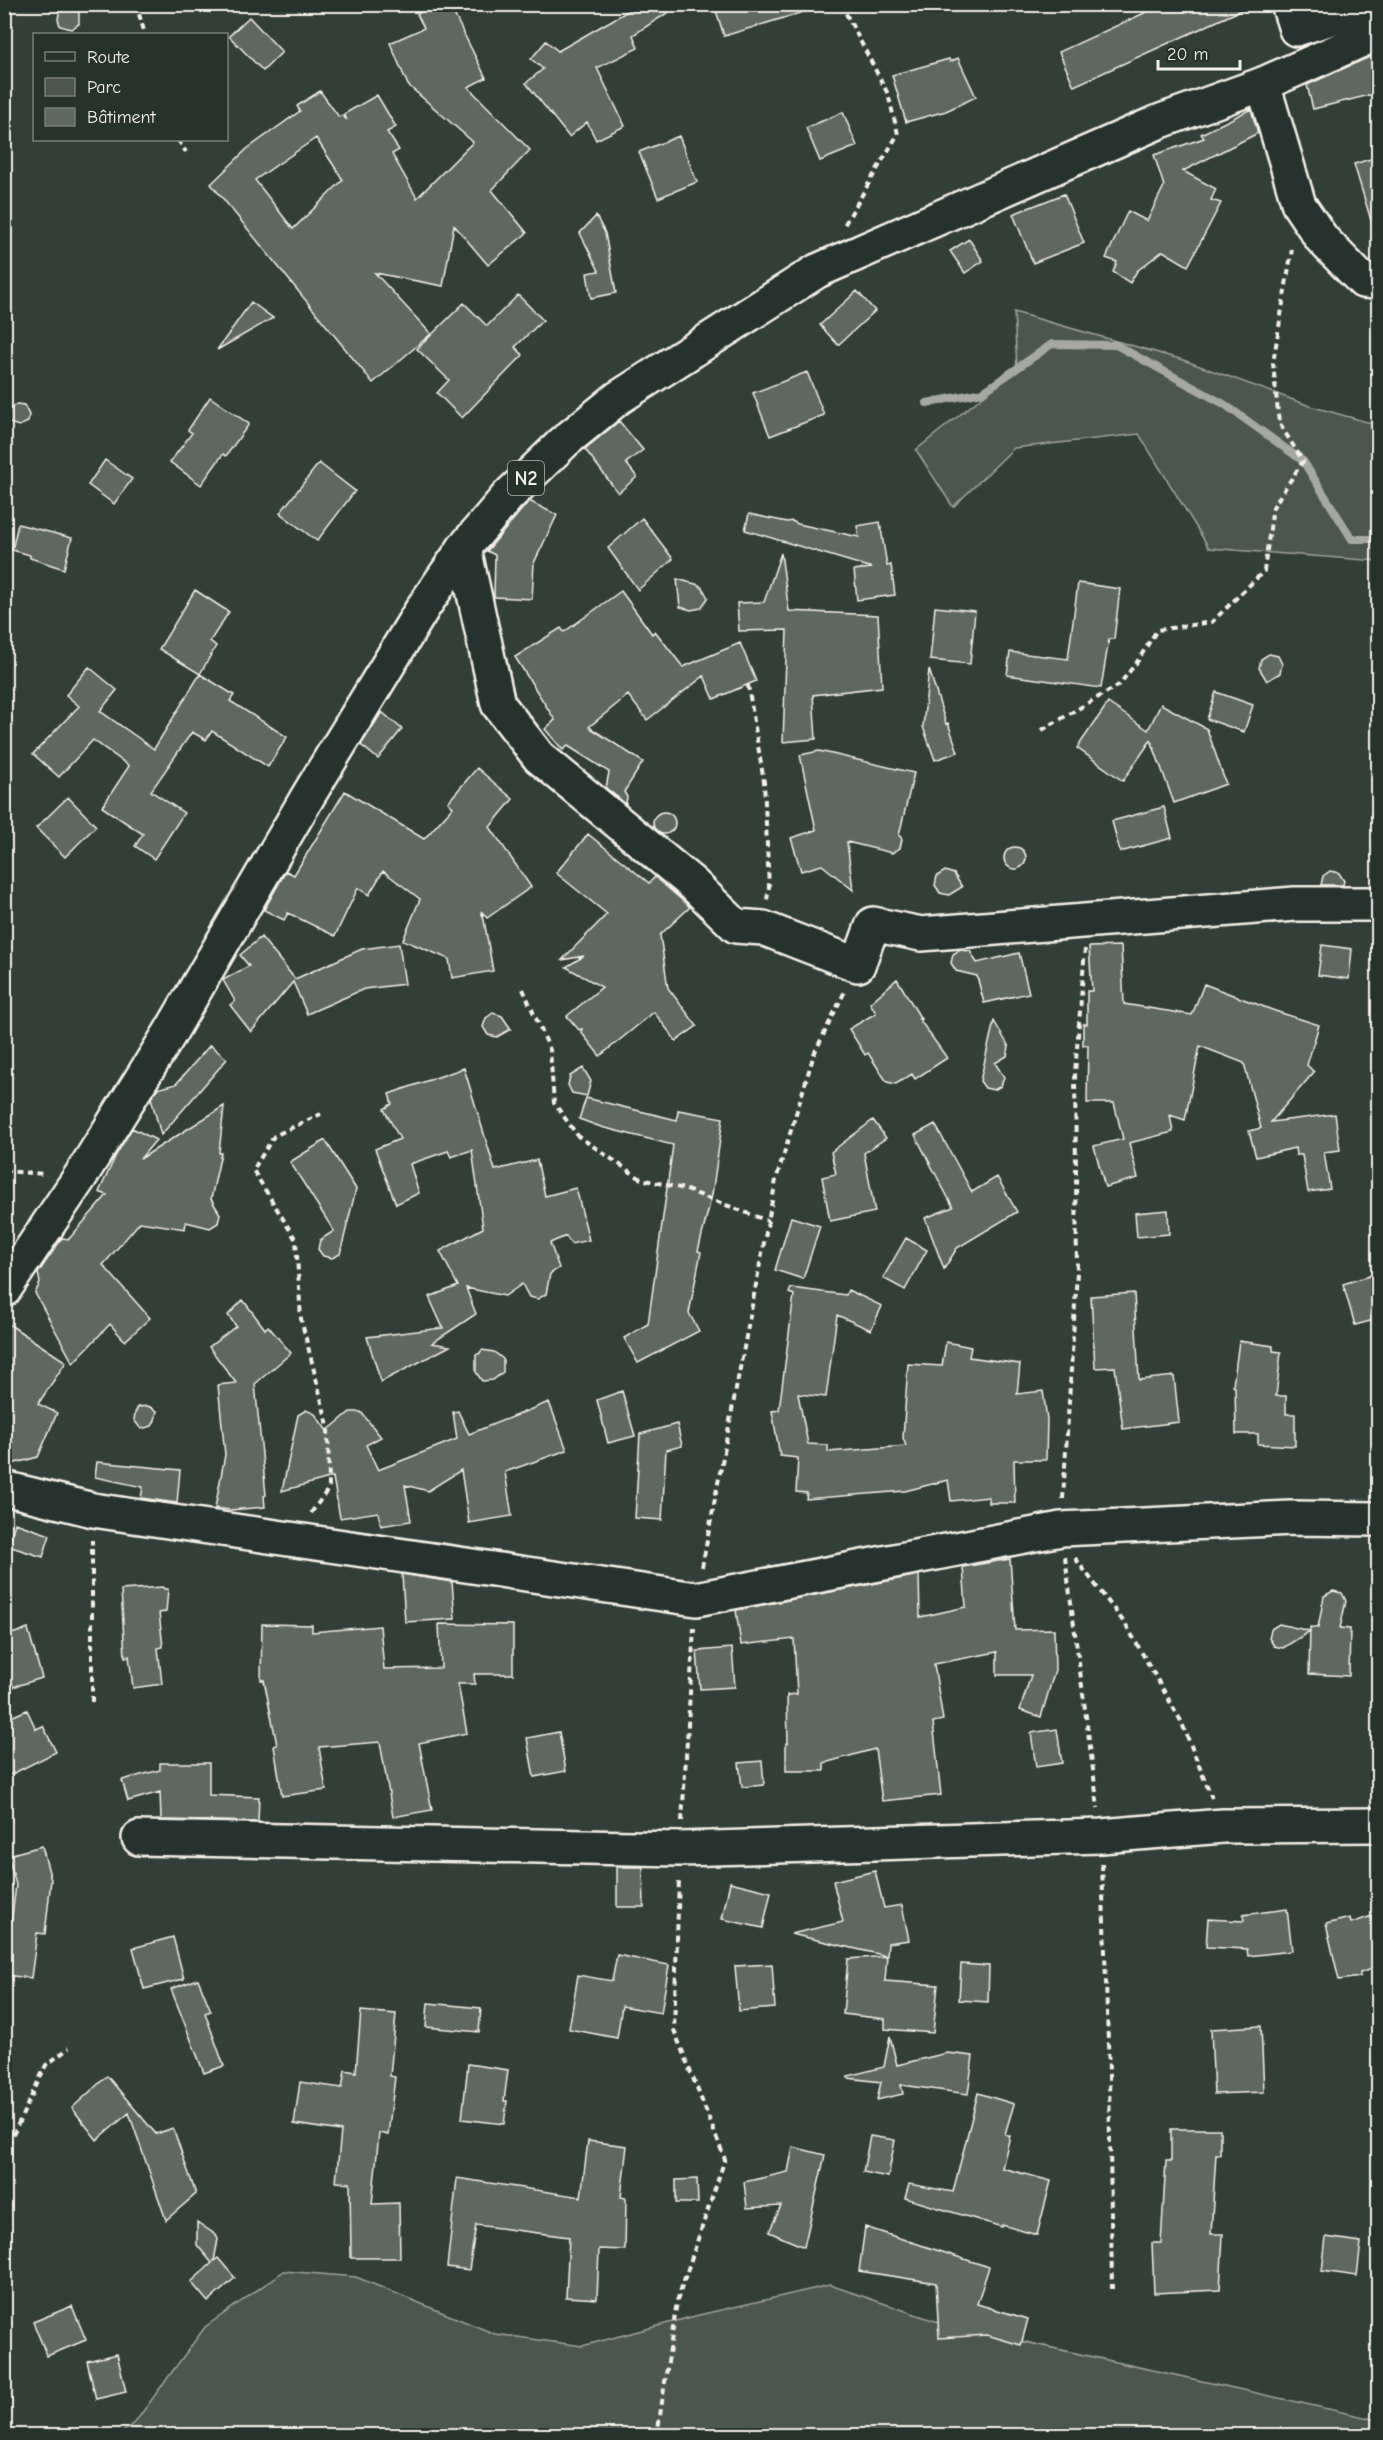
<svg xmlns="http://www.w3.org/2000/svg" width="1383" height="2440" font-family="'Comic Neue',sans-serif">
<rect width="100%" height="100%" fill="#323e38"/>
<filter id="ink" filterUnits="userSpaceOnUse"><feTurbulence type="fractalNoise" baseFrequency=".0167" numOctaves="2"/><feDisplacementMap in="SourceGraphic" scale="12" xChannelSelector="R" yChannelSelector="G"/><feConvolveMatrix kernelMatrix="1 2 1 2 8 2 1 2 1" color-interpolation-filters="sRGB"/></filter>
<g filter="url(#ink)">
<!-- green -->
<path fill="#4c564f" stroke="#a0a49c" stroke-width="1.5" d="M1014 312 1183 360 1310 406 1378 425V561L1209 548 1139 434 1014 448 953 507 916 450 1017 369Z
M284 2271 356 2277 495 2334 582 2346 699 2315 830 2285 944 2324 1378 2420V2436H118L136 2421 205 2327Z"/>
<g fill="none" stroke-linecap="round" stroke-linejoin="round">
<!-- stream -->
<path stroke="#a6a9a1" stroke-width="8" d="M927 403 983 392 1052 344 1116 345 1224 404 1303 461 1352 539H1378"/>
</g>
<!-- building -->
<path fill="#5f6861" stroke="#f4f1e8" stroke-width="1.5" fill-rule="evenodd" d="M61 4H73L79 13V24L71 29 60 26 58 19Z
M435 4H449L486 78 468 87 530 150 492 190 527 233 488 265 454 225 443 286 375 273 431 334 373 383 211 184 247 149 300 111 297 106 320 91 339 117 342 115 347 120 344 114 377 95 396 127 387 132 399 150 392 154 417 198 473 142 408 85 390 43 424 28 417 14ZM316 138 343 180 293 229 255 180Z
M640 4H681L633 35 638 48 597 68 625 126 596 140 587 122 569 137 526 83 543 69 531 59 546 41 558 51Z
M714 4H810V10L724 36Z
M1164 4H1255L1074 86 1059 52Z
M249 17 282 52 263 71 229 36Z
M1378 53V93L1313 109 1307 85Z
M958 58 976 97 946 111 906 122 892 75 949 59 950 62Z
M1251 109 1258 133 1183 171 1216 189 1211 200 1221 203 1188 266 1163 251 1137 271 1130 283 1113 272 1117 262 1106 258 1128 211 1147 221 1164 186 1154 155 1204 138 1201 134Z
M843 112 857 146 820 161 806 128Z
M679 136 697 182 658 198 639 152Z
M1374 158 1378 172V226L1373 227 1354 164Z
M1064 194 1084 243 1033 263 1013 214Z
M596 216 605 233 616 293 591 298 587 273 599 271 580 233Z
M969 239 983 261 965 273 950 251Z
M857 291 875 311 838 345 820 325Z
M518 295 543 320 515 347 523 355 462 418 437 393 449 380 417 349 464 303 487 326Z
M251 302 273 318 217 350Z
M807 372 824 415 770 436 753 393Z
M210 397 249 424 226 456 223 454 201 485 170 462 192 433 188 430Z
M17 404 24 405 29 415 28 422 19 426 9 423 5 411Z
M619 421 643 450 626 463 637 477 618 493 585 449Z
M105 460 132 479 114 504 88 485Z
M319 463 355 491 317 541 280 513Z
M529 501 557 515 534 563 532 599 494 597 495 555 487 551Z
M749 514 787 522 792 521 798 524 859 537 857 526 880 522 887 566 891 565 895 595 857 600 854 570 872 568 745 530Z
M642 518 673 559 638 590 608 548Z
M18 524 72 538 64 569 30 558V555L12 550Z
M781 553 789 611 878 615 882 687 813 695 816 739 783 742 787 630 739 631 737 603 764 602Z
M677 579 699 585 703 589 708 598 701 608 691 610 680 607Z
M1078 583 1120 589 1114 639H1109L1101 688 1007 675 1010 652 1068 659Z
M195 590 229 612 210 641 216 646 200 674 159 649Z
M621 591 652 634 655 631 683 667 740 643 756 681 714 699 704 676 647 720 628 695 589 727 643 762 624 792 627 797 626 804 606 788 609 772 568 746 563 750 545 729 555 720 515 657 561 628 564 632Z
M935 607 975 611 970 664 930 660Z
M1269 654 1278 656 1282 664 1280 673 1267 681 1259 668 1261 659Z
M89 667 117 690 100 711 154 749 200 674 234 695 230 701 287 737 268 767 212 731 206 740 192 732 151 791 184 813 154 859 135 846 143 834 102 807 129 766 93 740 59 777 33 754 79 706 66 695Z
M929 669 946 724 948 723 958 752 935 760 923 727Z
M1216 692 1253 705 1244 732 1207 719Z
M1108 703 1148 730 1161 704 1207 729 1226 784 1174 803 1151 740 1123 781 1077 748Z
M382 712 402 729 378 759 361 745Z
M819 751 914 773 899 835 902 839 900 848 892 853 847 842 853 890 822 865 801 871 791 838 816 830 800 755Z
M477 768 513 799 490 827 531 887 487 918 481 911 484 920 493 971 452 978 449 959 403 940 420 899 383 871 369 895 358 888 335 936 288 913 284 920 264 910 286 871 294 875 345 791 424 839 453 807 448 802Z
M68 797 96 826 65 857 36 828Z
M1164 807 1172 838 1120 852 1112 821Z
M653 823a11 11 0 1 1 22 0a11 11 0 1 1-22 0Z
M588 834 649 883 655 877 690 907 660 935 668 988 697 1026 676 1041 654 1012 600 1056 581 1032 582 1029 579 1030 567 1016 602 987 566 967 584 956 562 960 607 914 556 873Z
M1004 858a11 11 0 1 1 22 0a11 11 0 1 1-22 0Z
M945 871 954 874 962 887 949 895 940 893 935 885 937 876Z
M1330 871 1339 873 1344 881 1343 885H1321L1323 876Z
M261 937 295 979 362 949 399 944 405 984 364 989 307 1014 293 982 251 1032 230 1005 235 1001 223 980 249 966 240 955Z
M1322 945 1352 949 1349 979 1318 975Z
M1121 946 1124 1004 1192 1015 1204 984 1275 1011 1319 1025 1307 1065 1314 1072 1271 1122 1335 1114 1340 1150 1324 1152 1330 1189 1308 1192 1302 1155H1296L1295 1148 1256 1157 1249 1131 1261 1128 1244 1063 1200 1046 1185 1120 1170 1115 1173 1132 1129 1143 1138 1178 1105 1187 1094 1146 1123 1139 1114 1103H1087L1088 1045H1083V1024H1087V991H1092L1089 947Z
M960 950 970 951 977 963 1019 953 1029 993 984 1003 977 976 956 971 951 963 953 954Z
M897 979 921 1019H919L947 1058 915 1079 912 1074 896 1084 887 1082 868 1053 865 1055 849 1029 876 1013 870 1003Z
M493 1013 502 1016 511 1029 497 1037 488 1035 483 1027 486 1018Z
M994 1021 1009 1047 1007 1056 995 1063 1004 1077 1001 1086 994 1090 985 1088 980 1081Z
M210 1045 227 1059 161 1135 151 1098 157 1089 176 1084Z
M464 1068 495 1170 537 1160 545 1196 576 1188 589 1240 571 1244 566 1236 550 1243 559 1268 550 1274 546 1294 538 1299 529 1297 522 1284 505 1296 466 1288 476 1314 432 1343 450 1346 381 1382 367 1337 443 1328 429 1297 458 1286 440 1251 483 1228 472 1150 451 1157 448 1151 410 1164 419 1193 396 1204 375 1149 400 1139 384 1109 392 1104 389 1094Z
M583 1068 591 1081 587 1096 572 1093 568 1085 570 1076Z
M586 1098 677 1120 678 1110 723 1118 712 1195 698 1251 701 1252 689 1313 699 1331 638 1363 624 1338 648 1324 673 1145 601 1127 579 1119Z
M224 1106 219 1153H221L211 1199 220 1214 218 1223 210 1228 186 1222 185 1229 140 1222 103 1265 150 1318 125 1341 110 1324 73 1363 35 1293 40 1283 38 1273 62 1238 69 1239 107 1195 99 1192 116 1155 132 1128 156 1140 140 1159Z
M873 1120 886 1138 864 1153 875 1212 830 1221 822 1177 836 1174 831 1152Z
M935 1124 972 1192 997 1177 1017 1212 957 1248 944 1269 925 1218 953 1207 915 1135Z
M325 1140 356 1189 340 1254 332 1258 323 1256 318 1249 320 1240 334 1231 290 1162Z
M1168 1210 1169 1234 1137 1237 1135 1213Z
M791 1217 820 1226 803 1279 775 1270Z
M906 1238 927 1250 905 1290 883 1278Z
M1372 1275 1378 1299V1319L1355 1325 1343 1284Z
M791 1288 846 1295 848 1290 882 1306 871 1330 837 1315 826 1397 798 1394 808 1444 828 1445V1452L906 1446 903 1438 908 1364 942 1366 946 1342 971 1347 969 1357 1020 1364 1017 1394 1043 1391 1047 1419 1046 1460H1014L1015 1503H989V1497L951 1501 948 1480 905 1491 806 1499 807 1493 796 1492 798 1458 780 1456 772 1411 779 1410 794 1295 789 1293Z
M1134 1293 1139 1380 1174 1376 1179 1422 1123 1429 1115 1367 1095 1368 1091 1296Z
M243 1300 265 1329 268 1326 291 1353 255 1384 266 1495 264 1496 265 1507 230 1510 215 1508 225 1455 218 1385 236 1383 209 1347 236 1326 228 1315Z
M4 1321 66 1362 38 1404 57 1413 38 1457 4 1466Z
M1239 1341 1273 1346V1351L1281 1352 1276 1396H1286V1414H1295V1446L1258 1444V1434H1236L1235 1387 1233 1386Z
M482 1350 494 1352 503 1359V1372L493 1380 482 1381 476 1372V1354H479Z
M622 1391 635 1436 608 1443 597 1400Z
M549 1402 567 1450 505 1472 512 1516 469 1523 461 1470 428 1491 405 1485 411 1521 381 1526 378 1512 340 1518 333 1477 282 1491 298 1415 306 1410 315 1414 327 1431 350 1412H361L381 1437 366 1445 378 1470 457 1439 453 1412 458 1411 469 1434Z
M148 1406 157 1411 155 1420 152 1426 141 1429 134 1420 135 1413 138 1407Z
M677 1424 682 1446 666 1450 662 1520 635 1518 640 1434Z
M97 1462 180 1470 177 1503 141 1498 143 1487 95 1477Z
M15 1523 50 1535 43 1557 8 1546Z
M1010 1559 1015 1630 1054 1629 1055 1670 1041 1717 1020 1710 1031 1675H997V1652L934 1664 943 1720 933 1722 941 1795 882 1801 875 1749 824 1763V1771H786V1743H788L787 1695 797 1694 794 1639 741 1645 736 1610 919 1575 920 1617 966 1607 963 1567Z
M402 1574 452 1582 455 1619 405 1622Z
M163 1587 164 1589H168L166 1612 159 1613 163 1647 158 1648 162 1684 133 1688 129 1656 125 1657 121 1590Z
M1333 1591 1342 1593 1346 1601 1340 1628 1350 1629 1349 1676 1309 1674 1310 1627 1318 1628 1324 1596Z
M262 1624 312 1625V1632L380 1626 384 1669 441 1668 439 1624 513 1625V1674H474L475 1684H458L467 1733 419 1743 432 1810 393 1817 380 1742 319 1747 326 1790 282 1796 274 1746 277 1745 264 1680H261Z
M1279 1624 1310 1631 1283 1648 1274 1646 1269 1638 1271 1629Z
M28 1629 42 1678 13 1687 4 1657V1636Z
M732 1648 735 1687 700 1689 697 1651Z
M27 1710 36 1729 43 1726 56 1752 4 1778V1720Z
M1057 1729 1062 1763 1036 1767 1031 1733Z
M559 1732 566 1771 534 1777 527 1738Z
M762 1761 764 1785 742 1787 739 1763Z
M160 1763H209V1795L259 1797 258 1822 161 1820 160 1792 128 1801 122 1780 160 1770Z
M42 1846 51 1880 45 1934 37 1933 31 1978 4 1975V1939H9L16 1885 8 1855Z
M617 1867H643L644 1907H617Z
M875 1871 884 1908 902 1905 909 1940 888 1943 887 1956 791 1934 843 1922 833 1881Z
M730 1882 771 1892 763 1928 722 1919Z
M1287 1909 1292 1951 1248 1956 1247 1949 1206 1947 1208 1919 1244 1921 1243 1915Z
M1378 1914V1967L1360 1973V1977L1339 1980 1326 1924 1350 1918 1351 1923Z
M173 1937 184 1979 144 1989 133 1948Z
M617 1955 669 1965 661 2013 622 2006 617 2038 569 2029 578 1975 612 1981Z
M887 1956 885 1981 938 1985 933 2033 885 2029V2019L843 2014 848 1959Z
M772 1964 775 2008 739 2011 735 1966Z
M961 1964 989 1966 988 2002 959 2000Z
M198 1979 211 2011 205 2013 224 2066 204 2073 171 1989Z
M428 2003 481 2008 479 2032 426 2027Z
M361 2011 396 2014 390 2076 395 2077 388 2135 379 2133 372 2204 399 2203 400 2258H351L350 2183 336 2182 341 2131 294 2124 300 2082 342 2088 345 2070 356 2072Z
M1261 2026 1264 2092 1214 2094 1211 2029Z
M890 2036 897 2065 947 2053 973 2056 968 2094 901 2085 903 2094 877 2100 881 2082 848 2078V2076L884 2067Z
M468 2064 508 2070 504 2101H507L504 2124 462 2119Z
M107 2076 156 2134 173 2128 196 2194 166 2220 129 2113 97 2140 72 2108Z
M978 2093 1014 2104 1005 2134 1010 2136 1002 2168 1051 2181 1037 2235 1002 2225V2227L905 2198 909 2184 953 2192Z
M1171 2129H1220V2154H1216L1211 2234H1223L1220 2290 1154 2293 1152 2243H1161L1166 2161H1171Z
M870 2136 895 2140 888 2177 863 2172Z
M588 2141 627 2146 621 2197 626 2198 625 2250 599 2249 597 2299 566 2297 569 2237 476 2225 469 2270 447 2267 457 2178 581 2197Z
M793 2147 825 2155 804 2247 769 2232 781 2206 747 2208 744 2182 788 2172Z
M697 2179 698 2203H676V2180Z
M197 2222 216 2235 218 2239 214 2261 218 2258 235 2278 208 2302 191 2282 212 2263 197 2245Z
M865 2227 989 2267 977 2304 1028 2319 1021 2345 987 2335 939 2338 936 2283 859 2271Z
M1326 2237 1361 2242 1357 2276 1322 2271Z
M72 2306 86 2340 47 2356 33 2322Z
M117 2354 126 2392 96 2399 87 2361Z"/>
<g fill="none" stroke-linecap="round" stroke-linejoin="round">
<defs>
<path id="street" d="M1288 4 1296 29 1376 4
M1263 84 1299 205 1322 239 1363 281 1378 282
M464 548 498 704 539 757 693 884 736 926 763 928 858 965 873 924 921 934 1295 904H1378
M4 1488 93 1510 696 1599 1061 1529 1292 1518 1378 1519
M139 1838 680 1849 1101 1836 1223 1826 1378 1825"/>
<path id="highway" d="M4 1290 80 1177 170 1033 308 796 424 606 464 548 508 496 564 442 618 398 817 271 1158 122 1263 84 1378 33"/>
</defs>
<!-- street casing -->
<use href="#street" stroke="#f4f1e8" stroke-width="38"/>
<!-- highway casing -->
<use href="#highway" stroke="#f4f1e8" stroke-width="38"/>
<!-- path -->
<path stroke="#f4f1e8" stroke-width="4" stroke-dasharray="6 4.5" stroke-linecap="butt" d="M136 4 145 34
M841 4 888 94 898 134 843 227
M178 140 186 152
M748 685 764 782 769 887 767 900
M1042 730 1119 685 1137 662 1157 630 1212 622 1264 571 1273 507 1303 461 1279 423 1273 363 1292 249
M523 989 550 1050 554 1103 578 1136 641 1179 684 1189 768 1221
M4 1171 46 1174
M1063 1499 1077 1272 1075 1073 1085 949
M311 1513 329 1488 328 1426 301 1319 296 1240 253 1170 274 1136 321 1114
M1065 1557 1098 1808
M1075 1558 1126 1625 1181 1721 1212 1798
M702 1567 776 1180 814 1054 845 991
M92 1702V1540
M682 1821 694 1628
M1102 1864 1109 2071 1112 2289
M4 2154 46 2065 69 2048
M657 2436 677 2301 725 2159 674 2030 679 1879"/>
<!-- street -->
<use href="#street" stroke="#26332d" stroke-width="33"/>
<!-- highway -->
<use href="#highway" stroke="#26332d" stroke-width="33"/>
</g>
</g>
<g text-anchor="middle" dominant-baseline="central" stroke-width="5" stroke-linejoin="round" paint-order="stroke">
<!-- shield labels -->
<rect fill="#26332d" stroke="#b6b8b0" stroke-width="1.5" x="508" y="461" width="36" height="34" rx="4.5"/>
<g font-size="20" font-weight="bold" fill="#f4f1e8">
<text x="526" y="478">N2</text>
</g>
</g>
<!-- margin -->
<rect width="1383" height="2440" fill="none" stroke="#26332d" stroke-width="24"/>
<rect x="12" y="12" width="1359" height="2416" fill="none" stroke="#f4f1e8" stroke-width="2" filter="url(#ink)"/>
<!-- legend -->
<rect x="33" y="33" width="195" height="108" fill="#26332d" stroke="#787f78" stroke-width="1.5"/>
<rect x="45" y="52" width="30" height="9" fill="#26332d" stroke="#787f78" stroke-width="1.5"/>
<text x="87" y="63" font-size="18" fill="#f4f1e8">Route</text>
<rect x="45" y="78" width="30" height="18" fill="#4c564f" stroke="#787f78" stroke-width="1.5"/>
<text x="87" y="93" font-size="18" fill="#f4f1e8">Parc</text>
<rect x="45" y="108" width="30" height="18" fill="#5f6861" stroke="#787f78" stroke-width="1.5"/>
<text x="87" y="123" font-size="18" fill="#f4f1e8">Bâtiment</text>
<!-- scale -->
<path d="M1158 60v9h82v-9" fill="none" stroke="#f4f1e8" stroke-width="3"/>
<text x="1167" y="60" font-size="18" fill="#f4f1e8" stroke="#26332d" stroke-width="4.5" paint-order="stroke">20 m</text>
</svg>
